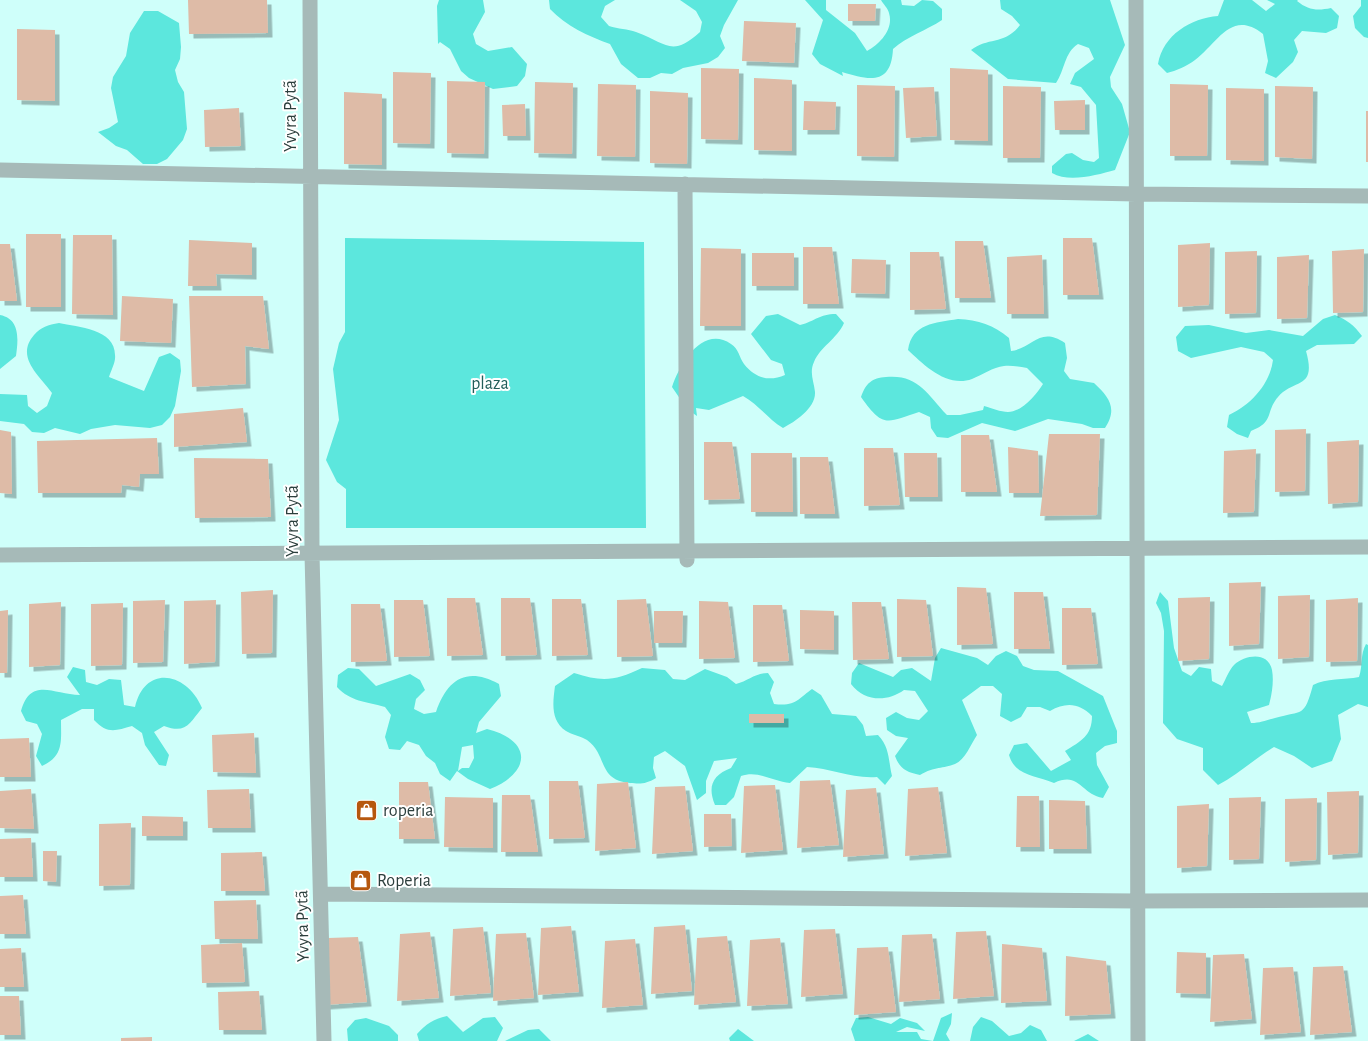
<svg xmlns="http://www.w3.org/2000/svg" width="1368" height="1041" font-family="'Alegreya Sans',sans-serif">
<defs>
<filter id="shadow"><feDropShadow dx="4.5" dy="4.5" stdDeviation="0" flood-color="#0004"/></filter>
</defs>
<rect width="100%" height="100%" fill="#cffffa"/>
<!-- green -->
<path fill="#5ce7dd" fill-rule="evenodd" d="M439 0H483L485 12 473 34 476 44 488 51 512 47 527 64 525 76 517 86 493 89 469 78 461 71 450 49 440 42 438 44 437 6Z
M549 0H615L605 6 601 17 609 26C618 29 628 29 636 32 667 43 671 58 700 32L702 22 696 11 680 0H738L724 25 720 36 725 48 718 57 708 63 683 68 672 74 661 73 650 78H638L621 64 610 44C588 36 566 26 550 9Z
M805 0H826V10L855 33 867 51C880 44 894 29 889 13 888 8 883 4 881 0H901L902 5 914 6 922 0 933 1 942 9V20C927 30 906 37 893 49 891 86 869 80 842 72L843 76 820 64 812 54 823 20Z
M1000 0H1110L1125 45 1110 77 1111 87 1122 104 1130 132 1115 170C1097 175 1069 183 1052 173V166L1066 154 1072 153 1083 160 1094 162 1099 158 1096 105 1081 87 1070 84 1075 73 1094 59 1089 48 1078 44C1064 53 1065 70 1056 83L1008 79 971 50C988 37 1005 45 1020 25L1012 16 1001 9Z
M1224 0H1252L1266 11 1275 4 1267 0H1298L1297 1C1308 10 1317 11 1331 8L1339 16 1337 28 1326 33 1302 31 1294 40 1298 52 1293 62 1276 78 1265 73 1268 61 1263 34C1231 9 1218 43 1195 60 1187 66 1176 71 1167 73L1158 64C1163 35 1191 18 1218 16Z
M1361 0H1368V38L1364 37 1355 28 1353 16 1361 6Z
M144 11H158L179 23 181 47 180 59 175 70 178 82 184 92 187 129 183 140 167 159 157 164H143L127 150 116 146 98 132 109 128 118 122 111 88 113 77 126 56 130 33Z
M345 238 644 242 646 528H346V489L337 482 326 460 339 420 333 369 339 343 345 332Z
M778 314 800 325C816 321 819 314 836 314L844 323C837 339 820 347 814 362 809 373 814 381 815 392 816 408 795 422 783 428 768 419 759 405 743 396L709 410 696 408 697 416 687 409 672 387C680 363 703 325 731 344 739 349 739 357 744 364 755 378 769 382 785 375L782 364 771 360 751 334 766 316Z
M0 315C21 319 18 341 16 356L0 369Z
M1335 315C1347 320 1354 325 1362 336L1354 344 1317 345 1306 351C1317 390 1294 378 1278 397 1265 412 1275 422 1251 431L1248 438 1237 434 1227 427 1229 415C1251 405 1270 384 1273 360L1264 352 1241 347 1191 358 1178 351 1176 337 1185 326 1209 325 1246 333 1269 330 1303 336 1323 319Z
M958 319C978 320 994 325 1009 338L1011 351C1034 348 1039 326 1065 343L1067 358 1064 371 1070 379 1094 383C1109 397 1118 408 1105 428H1093L1082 424 1048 419 1015 431 982 423 948 438 937 437 931 428 930 417 919 412C886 423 883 428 861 397 866 383 872 378 886 377 918 374 927 394 947 415H960L983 410 984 406C991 408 1001 412 1008 412 1022 412 1036 395 1043 384L1027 368C1020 367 1011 365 1004 366 993 367 982 375 972 379 947 388 924 365 908 350 912 323 935 323 958 319Z
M59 323C78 327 115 329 115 355 116 362 111 370 109 377L144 391 159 357 170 353 180 360 181 371 175 406 170 417 162 425 150 428 115 425 91 429 80 434 55 428 44 433 32 432 24 424 0 421V394L27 395 28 406 37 413 47 406 52 393C39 375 15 357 34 335 41 327 48 325 59 323Z
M1160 592 1168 601 1174 648 1182 671 1191 676 1199 667 1211 669 1212 681 1222 686C1226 679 1229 670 1234 665 1245 655 1268 651 1272 670 1274 681 1272 694 1269 705L1247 712 1251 723C1261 723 1266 720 1275 718 1303 710 1304 718 1313 685 1326 678 1344 680 1359 677 1363 665 1360 655 1366 644L1368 645V707L1358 704 1338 715 1341 739 1332 761 1312 768 1294 756 1274 747C1254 759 1239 774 1218 785L1203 770V748L1177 739 1163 723 1164 631 1161 613 1156 603Z
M941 648 977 658 988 665 996 656 1006 651 1017 656 1023 666 1034 670 1058 671 1103 696 1117 731V743L1105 746 1096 753 1097 765 1109 787 1103 798C1080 794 1080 771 1054 783 1035 775 1015 776 1009 755L1014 745 1027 743 1051 771 1071 760 1065 751C1081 741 1092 736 1092 716 1079 703 1066 702 1050 711L1040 707H1027L1021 717 1011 722 1000 716 1002 694 993 686H981L962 700 977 735C971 744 965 760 955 764 943 769 935 766 920 775 906 772 900 769 895 756L908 738 896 736 887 730 886 718 896 712 907 718 919 720 928 711 915 691 904 690C887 702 865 702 851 684L852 673 859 663 893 677 901 670 912 668 931 681 935 658Z
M73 667 85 670 86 682 97 685 109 679 121 680 124 705 135 707C145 664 187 672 202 708 189 724 186 734 164 726L154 732 169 755 166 766 159 765 145 745 142 733 132 726C115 731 107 734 94 720V709H82L61 720C61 741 64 756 42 766L36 756 42 734 37 724 26 721 21 711C31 676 54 695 80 695L67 677Z
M348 668 359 669 376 686 410 674 420 680 425 690 416 699 414 709 424 714 436 712C447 680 466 666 499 684L501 696 479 722 476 733 487 729C532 740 532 772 490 789L468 779 457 771 450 781 440 774 435 763 426 756 419 745 407 741 400 750 389 749 385 737 391 715 385 707C365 701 351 702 337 687L338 675ZM473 745 474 758 469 768H462L458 771 462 747Z
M642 668 665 670 673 679 685 680 705 669 727 677 736 684C748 681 755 673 768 673L774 682 770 693 774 704C796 707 799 698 812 689L821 695 832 714 856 716 863 725 866 736 878 735C890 748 888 759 892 776L885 785 877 777C852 779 831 768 807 767L790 783C772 781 758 770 741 776L734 797 726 805H715C707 786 713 775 731 768L737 758 714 761 706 781V793L697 800 685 766 665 751 654 757 653 768 656 778C646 784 641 784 630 783 597 780 608 755 587 740 581 736 572 735 566 731 550 720 553 702 555 686L574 673C602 682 615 681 642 668Z
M952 1013 951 1024 946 1034 950 1041H855L851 1029 856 1018 868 1017 891 1024 900 1018 917 1023 925 1031 907 1027 896 1032H917L921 1039 933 1041 941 1018Z
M447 1016 463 1032 483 1018 495 1017 503 1028 497 1041H419L417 1034C426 1024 433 1019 447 1016Z
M981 1017 992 1021 1009 1036 1021 1033 1030 1025 1041 1030 1047 1041H970L973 1027Z
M366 1018 389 1026 398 1035V1041H348L347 1029 355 1020Z
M539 1029 551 1041H505L528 1030Z
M738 1029 754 1041H730L729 1038Z
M1088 1034 1099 1041H1074Z"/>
<!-- building -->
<path fill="#debba7" filter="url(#shadow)" d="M188 0H267L268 33 189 34Z
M848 4H876L875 21H848Z
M744 21 796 23 794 63 742 61Z
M17 29 55 30V101L17 100Z
M701 68 739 69 738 140 701 139Z
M950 68 988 70V141L950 140Z
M393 72 431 73 430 144 393 143Z
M754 78 792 80V151L754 150Z
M447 81 485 82 484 154 447 153Z
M535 82 573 83 572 154 534 153Z
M598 84 636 85 635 157 597 156Z
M1170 84 1208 85 1207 156H1170Z
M857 85 895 86 894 157 857 156Z
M1003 86 1041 87 1040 158H1003Z
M1275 86 1313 87 1312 159 1275 157Z
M934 87 937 136 906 138 903 88Z
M1226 88 1264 89V161L1226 160Z
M650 91 688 93 687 164 650 163Z
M344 92 382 94V165L344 164Z
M1085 100V130H1055L1054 101Z
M804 101 836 102 835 130H803Z
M525 104 526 136H503L502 105Z
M239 108 241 146 205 147 204 110Z
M1366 111H1368V162H1366Z
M26 234H61V307H26Z
M73 235H112L113 315 72 314Z
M1063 238H1092L1099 295H1063Z
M189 240 252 243V275L216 274 217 286H188Z
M955 241H983L991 298H955Z
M1210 243 1209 305 1178 307V245Z
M0 244H10L17 301H0Z
M803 247H832L839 304H803Z
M701 248 741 249V326H700Z
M1364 249 1363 312 1333 313 1332 251Z
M1257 251 1256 313 1225 314V252Z
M910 252H939L946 309 910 310Z
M752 253H794V286H752Z
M1042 255 1044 314H1007V257Z
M1309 255 1307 318 1277 319V257Z
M852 259 886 260 885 294 851 293Z
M122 296 173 299 171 343 120 341Z
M189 296H263L269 349 245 346 246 384 192 387Z
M243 408 247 442 174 447V414Z
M1306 429 1305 491 1275 492V430Z
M0 430 11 432 12 494 0 493Z
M1049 434H1100L1097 515 1040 516Z
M961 435H989L997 492H961Z
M157 438 159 474H140L139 487 122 485 121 493H38L37 441Z
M1359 440 1358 502 1328 504 1327 442Z
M704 442H732L740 499 704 500Z
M1008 447 1038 451 1039 493H1009Z
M864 448H893L900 505 864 506Z
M1256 449 1254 512 1223 513 1224 451Z
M751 453H792L793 512H751Z
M904 453H937L938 497H905Z
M800 457H828L835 514H800Z
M194 458 268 459 271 517 195 518Z
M1261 582 1259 644 1229 646V583Z
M957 587 986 588 993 644 957 645Z
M273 590 272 653 242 654 241 592Z
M1014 592H1043L1050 649H1014Z
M1310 595 1309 657 1278 659V596Z
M1210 597 1209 659 1178 661V598Z
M447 598H475L483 655 447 656Z
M501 598H530L537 655 501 656Z
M1358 598 1357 661 1326 662V600Z
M552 599H581L588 655 552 656Z
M646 599 653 656 617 657V600Z
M897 599 926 600 933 656 897 657Z
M165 600 163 662 133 663V601Z
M216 600 215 662 184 664V601Z
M394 600H423L430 656 394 657Z
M699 601 728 602 735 658 699 659Z
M61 602 60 665 29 667V604Z
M852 602H881L889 659 853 660Z
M123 603 122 665 91 666V604Z
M351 604H380L387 661 351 662Z
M753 605H782L789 661 753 662Z
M1062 608H1091L1098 664 1062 665Z
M8 610 7 673H0V611Z
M800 610 834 611V650L800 649Z
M654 611H683L682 643H654Z
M749 714H784V723H749Z
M254 733 256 773 213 772 212 735Z
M29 738 31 777H0V739Z
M830 780 839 845 797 848 800 781Z
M549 781H578L585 838 549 839Z
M399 782H428L435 839H399Z
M628 782 636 848 595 851 597 784Z
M775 785 783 850 741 853 744 786Z
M685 786 693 851 652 854 655 787Z
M938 787 947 853 905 856 908 789Z
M876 788 884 854 843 857 846 790Z
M31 789 34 829 0 828V791Z
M249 789 251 828H208L207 790Z
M1359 791 1358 853 1328 855 1327 792Z
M502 795H530L538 852H501Z
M1017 796H1039L1040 847H1016Z
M445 797 493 798V848L444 847Z
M1261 797 1259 859 1229 860V798Z
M1317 798 1316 860 1285 862V799Z
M1049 800 1085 801 1087 849H1049Z
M1209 804 1207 866 1177 868V806Z
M704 814H731L732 846 704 847Z
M142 816 183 817V836H142Z
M131 823 130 885 99 886V824Z
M31 838 33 877H0V839Z
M43 851H57L56 882 43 881Z
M262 852 265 891H221V853Z
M23 895 26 934H0V896Z
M256 900 258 939H215L214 901Z
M685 925 692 991 651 994 654 927Z
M571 926 579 992 538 995 541 928Z
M483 927 491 993 450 996 453 929Z
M835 929 843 994 801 997 804 930Z
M986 931 994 996 953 999 956 932Z
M430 932 439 998 397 1001 400 934Z
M526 933 534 998 493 1001 496 934Z
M932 934 940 999 899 1002 902 935Z
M727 936 736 1002 694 1005 697 938Z
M358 937 367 1002 325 1005 328 938Z
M780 938 788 1004 747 1006 750 940Z
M635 939 643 1005 602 1008 605 941Z
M242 943 245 982 202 983 201 945Z
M1002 944 1042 948 1047 1001 1001 1003Z
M888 947 896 1012 854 1015 857 948Z
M21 948 24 987H0V949Z
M1177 952 1206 953V994L1176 993Z
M1244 954 1252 1019 1210 1022 1213 955Z
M1066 956 1106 961 1111 1014 1065 1016Z
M1343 966 1352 1032 1310 1035 1313 967Z
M1293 967 1301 1032 1260 1035 1263 968Z
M259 991 262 1030H219L218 992Z
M0 996H19L21 1035H0Z
M152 1037V1041H121V1038Z"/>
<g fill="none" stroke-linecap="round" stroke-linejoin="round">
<!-- street -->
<path stroke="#a6bab8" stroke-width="15" d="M310 0 312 554 324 1041
M1136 0 1138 1041
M0 170 1136 194 1368 196
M685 184 687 560
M0 555 1368 547
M322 894 1137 901 1368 900"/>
</g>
<!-- icons -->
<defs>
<symbol id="shop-square" viewBox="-11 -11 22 22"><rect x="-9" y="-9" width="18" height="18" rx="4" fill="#b6570e" stroke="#fff"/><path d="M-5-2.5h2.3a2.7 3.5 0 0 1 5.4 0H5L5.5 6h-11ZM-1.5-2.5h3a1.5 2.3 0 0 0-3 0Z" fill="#fff"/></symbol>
</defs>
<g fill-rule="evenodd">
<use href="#shop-square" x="354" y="798" width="25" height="25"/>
<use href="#shop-square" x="348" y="868" width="25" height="25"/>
</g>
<g text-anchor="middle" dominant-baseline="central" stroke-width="4" stroke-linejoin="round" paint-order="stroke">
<!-- street labels -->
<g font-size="18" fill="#2c3f3d" stroke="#fff">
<text transform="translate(291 116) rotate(-90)">Yvyra Pytã</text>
<text transform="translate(293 521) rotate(-90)">Yvyra Pytã</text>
<text transform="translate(303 926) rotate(-91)">Yvyra Pytã</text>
</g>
<!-- park labels -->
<g font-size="18" fill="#225e5a" stroke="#fff">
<text x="490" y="384">plaza</text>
</g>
<!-- poi labels -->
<g font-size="18" fill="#2c3f3d" stroke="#fff" text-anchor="start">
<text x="383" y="811">roperia</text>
<text x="377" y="881">Roperia</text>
</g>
</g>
</svg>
